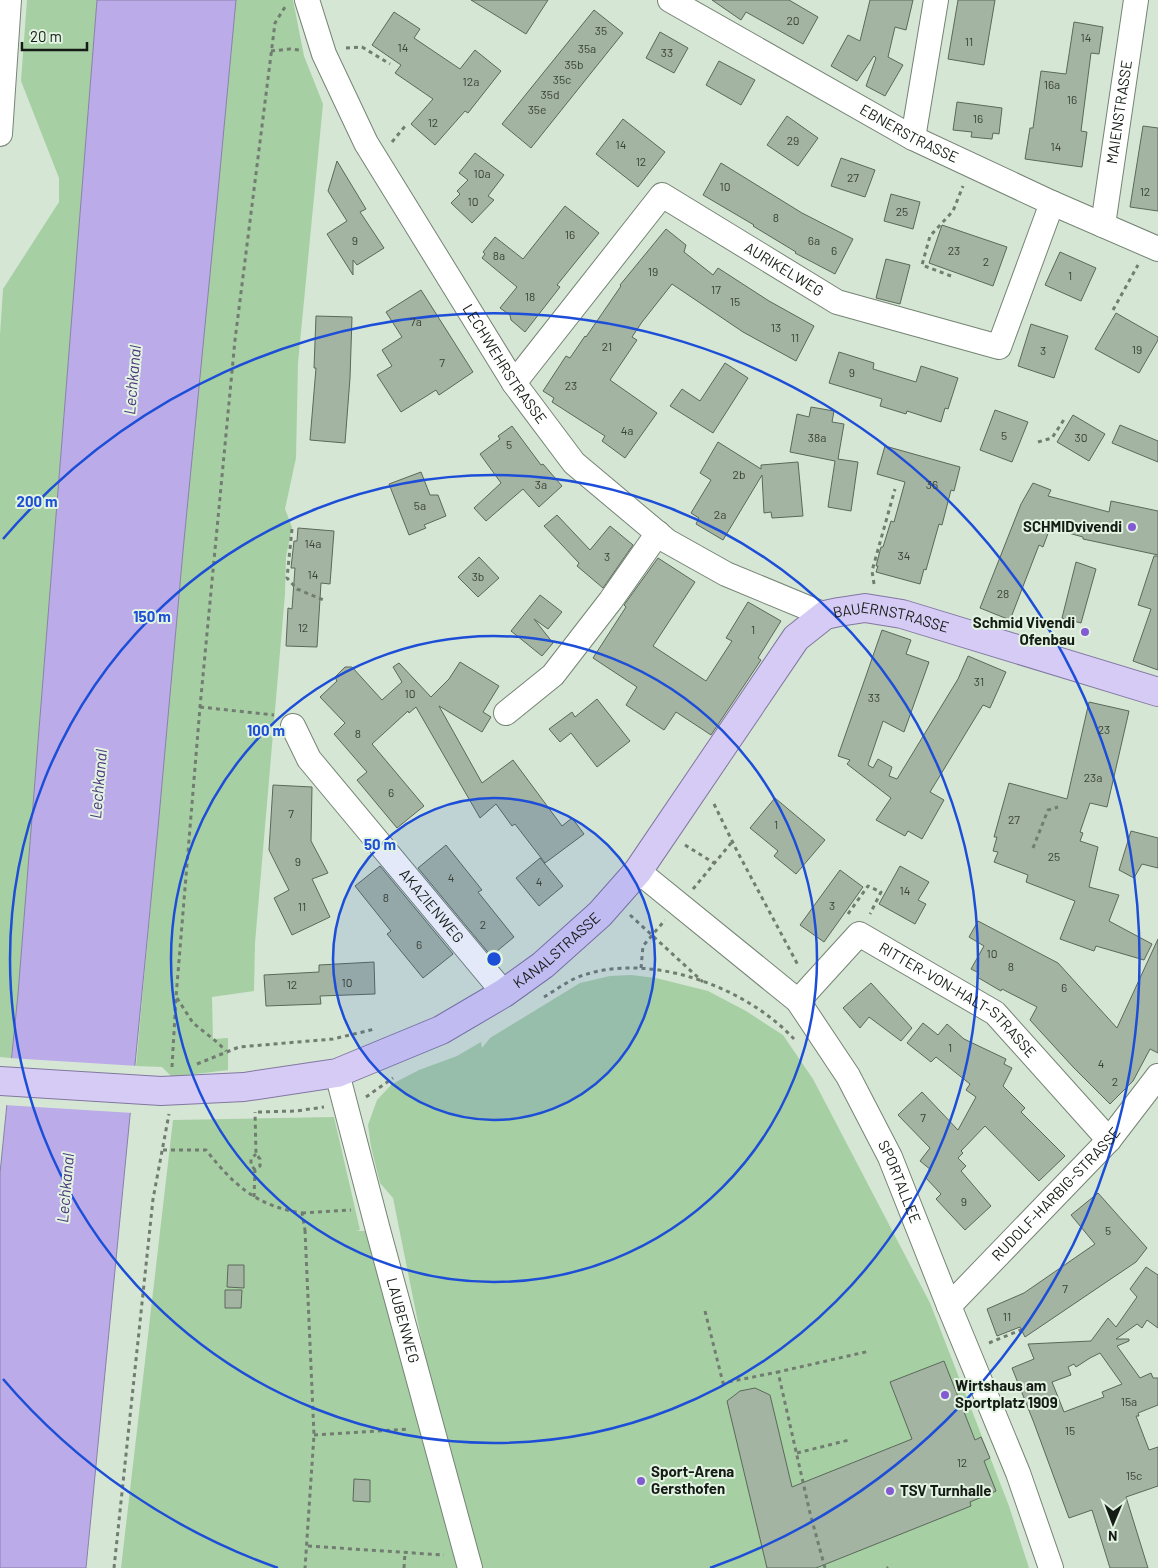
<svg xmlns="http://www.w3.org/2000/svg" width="1158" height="1568" viewBox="0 0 1158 1568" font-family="Barlow,sans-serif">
  <rect width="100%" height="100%" fill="#d5e6d4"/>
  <g fill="#a7cfa4">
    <path d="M27,0H97L18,994L11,1058L0,1057V335L3,289L59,202V178L21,81Z"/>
    <path d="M236,0H293L304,56L323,104L298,363L296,458L285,509L292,527L286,557L285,594L255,943L254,991L212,997L213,1039L228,1038V1070L172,1077L162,1067L136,1066L183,551L216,213Z"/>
    <path d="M631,975L656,978L708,991L746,1011L783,1035L813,1079L930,1303L1009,1506L1029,1568H473L450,1482L393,1198L380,1183L371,1147L368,1125L377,1100L392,1084L419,1070L457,1056L481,1042L482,1048L490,1038L580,983L610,976Z"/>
    <path d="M334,1117L360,1230L356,1231H367L460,1568H121L173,1120Z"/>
  </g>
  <path fill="#bbabe8" stroke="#8980a9" d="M97,0H236L216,213L183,551L158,828L86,1568H0V1173L18,994Z"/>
  <path fill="#d5e6d4" d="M9,1058L138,1066L133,1113L4,1105Z"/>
  <g fill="#a4b4a3" stroke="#5a6959" fill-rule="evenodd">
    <path d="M471,0H548L526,34Z"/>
    <path d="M712,0H789L818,17L803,44L746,12L741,20Z"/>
    <path d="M870,0H913L906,30L895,27L888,57L903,65L885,96L866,86L876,58L874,56L857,81L831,66L848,35L860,41Z"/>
    <path d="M958,0H995L984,65L948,59Z"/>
    <path d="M594,10L623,33L531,148L502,124Z"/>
    <path d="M394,12L420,29L414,38L460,69L475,50L501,71L468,113L465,111L435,145L411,124L433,99L395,73L401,65L372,45Z"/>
    <path d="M1074,22L1103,27L1099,54L1091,53L1081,131L1087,132L1082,167L1025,159L1030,128H1033L1041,71L1066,74Z"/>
    <path d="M660,32L688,48L674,73L646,58Z"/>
    <path d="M719,61L755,80L741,105L706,85Z"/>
    <path d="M957,102L1002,108L999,134L993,133L992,139L971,137L972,132L953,130Z"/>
    <path d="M787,116L818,138L798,166L767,145Z"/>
    <path d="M623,119L665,152L638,187L596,154Z"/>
    <path d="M1143,126L1158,128V211L1130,207Z"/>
    <path d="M475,153L504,175L488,196L494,200L472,223L451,203L460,194L457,191L468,180L459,173Z"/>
    <path d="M841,158L875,170L865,197L831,186Z"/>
    <path d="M337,161L366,209L360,212L384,248L357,265L353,260V275L327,234L347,221L328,191Z"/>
    <path d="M721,163L802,213L853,239L835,274L795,253L796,252L753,226L754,225L703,195Z"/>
    <path d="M891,194L920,202L913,229L884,221Z"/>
    <path d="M565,206L599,233L557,285L560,287L525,332L511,320L510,315L500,308L517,287L482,258L485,254L483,252L495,237L523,259Z"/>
    <path d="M942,225L1007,247L993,286L929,263Z"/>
    <path d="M666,229L686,245L684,252L713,275L718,268L769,301L814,326L796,361L743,332L672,284L642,322L632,337L637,340L610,380L657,413L625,458L602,441L605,436L552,402L554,398L543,391L566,356L570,358L585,336L586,337L621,286L620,285Z"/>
    <path d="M1060,252L1096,268L1081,301L1045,285Z"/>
    <path d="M886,259L910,265L900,304L876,298Z"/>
    <path d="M421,290L473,372L439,395L436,390L401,412L377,375L392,366L382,350L402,337L386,312Z"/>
    <path d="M1116,313L1158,337V340L1139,373L1095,349Z"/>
    <path d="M316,316L352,317L350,378L345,443L310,440L316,368H314Z"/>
    <path d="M1031,324L1068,336L1054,378L1018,366Z"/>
    <path d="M839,352L874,363L873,369L916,382L921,366L958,378L948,409L945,408L941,422L907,411L906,414L880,406L882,399L829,383Z"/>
    <path d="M725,363L748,378L713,433L670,406L682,389L700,401Z"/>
    <path d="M811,407L834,411L832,422L844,424L838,459L858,462L851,511L828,507L835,461L790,452L797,414L809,417Z"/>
    <path d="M995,410L1028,422L1012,462L980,450Z"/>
    <path d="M1073,415L1105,434L1089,461L1057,442Z"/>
    <path d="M1120,425L1158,441V462L1112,443Z"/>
    <path d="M512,426L541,465L543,464L562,486L539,507L523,489L486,521L474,508L501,483L480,454L500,439L498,436Z"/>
    <path d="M718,442L761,469V465L798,462L803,516L772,518L771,512L764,513L762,475L723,540L696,524L699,518L691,513L711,480L700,473Z"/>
    <path d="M885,446L960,467L954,491L951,490L942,525L939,524L926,570L924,569L920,584L876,572L878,566H876L881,547H883L891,521L894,522L905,482L877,474Z"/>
    <path d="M421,472L430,495H438L446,516L424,525L426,528L409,535L389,484Z"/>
    <path d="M1033,483L1051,490L1048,496L1109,512L1111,501L1158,511V555L1083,539V537L1050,528L1043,547L1039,545L1010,620L980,608L1021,504Z"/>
    <path d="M557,515L590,550L610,526L633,545L603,588L577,566L579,563L544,526Z"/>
    <path d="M298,528L334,531L330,584L321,583L317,647L286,646L288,608L292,609L295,568H291L294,541H297Z"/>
    <path d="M1154,556H1158V670L1133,661L1151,609L1138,605Z"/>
    <path d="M479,557L499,578L478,597L458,577Z"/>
    <path d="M658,558L695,582L653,646L706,681L732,641L726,638L748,602L781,621L758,658L761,660L711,735L676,712L664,730L626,705L637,687L593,658L626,607L624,605Z"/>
    <path d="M1076,562L1096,569L1081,623L1062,618Z"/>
    <path d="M540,595L562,612L548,629L534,619L553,643L542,656L511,631Z"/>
    <path d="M882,630L911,640L906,654L929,662L904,732L883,721L868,765L873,768L878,759L892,767L889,776L897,779L958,679L968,656L1006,672L990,708L983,705L930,792L944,800L922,839L908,831L905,836L876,820L891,798L847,764L850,760L838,756Z"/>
    <path d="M460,662L499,686L483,712L491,717L482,732L439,706L482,783L513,760L562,826L572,818L584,834L545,863L515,824L512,826L496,804L480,818L416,707L409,713L408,711L372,744L424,806L397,828L357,780L367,772L334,734L345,723L320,697L337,681L335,677L345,667H352L382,700L402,682L393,667L399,663L431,697L449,679Z"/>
    <path d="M597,699L630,741L597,767L571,733L560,742L549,729L572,712L575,717Z"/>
    <path d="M1089,702L1129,711L1107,807L1090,803L1080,832L1083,833L1080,841L1098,847L1089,887L1119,895L1109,921L1152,944L1144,960L1096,946L1094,951L1060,939L1075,901L1026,882L1028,875L994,862L998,852L993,851L997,837H994L1009,783L1067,799Z"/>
    <path d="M273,785L312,787L311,841L328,873L312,879L330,917L292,935L274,898L289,890L269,850Z"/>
    <path d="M775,798L825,840L796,874L774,856L778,851L750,828Z"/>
    <path d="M1131,831L1158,838V868L1142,864L1134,878L1119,870Z"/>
    <path d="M446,845L482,890L478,892L514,937L491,956L418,868Z"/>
    <path d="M540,858L563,886L539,906L516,878Z"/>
    <path d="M380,866L453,954L423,978L387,934L391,931L355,886Z"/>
    <path d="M900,866L929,882L918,900L926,904L915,924L879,904Z"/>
    <path d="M840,870L863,887L824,942L800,925Z"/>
    <path d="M978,921L1058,963L1117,1028L1158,939V1053L1150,1049L1133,1081L1110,1104L1074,1068L1030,1020L1037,1007L1002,989L1001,991L977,977L979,973L971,969L984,946L969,937Z"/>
    <path d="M374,962L375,994L320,996L321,1004L266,1006L264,975L319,972V965Z"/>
    <path d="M871,983L912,1028L901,1041L869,1017L860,1028L843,1008Z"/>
    <path d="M923,1023L938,1035L947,1024L964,1039L1006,1059L1004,1064L1012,1068L1003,1086L1025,1108L1021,1112L1065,1156L1039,1181L985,1126L961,1151L963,1153L958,1158L966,1166L961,1171L991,1206L965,1230L936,1199L941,1194L925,1177L931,1170L920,1161L930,1148L898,1115L922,1092L958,1130L976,1097L966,1090L970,1084L936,1057L931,1062L907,1043Z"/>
    <path d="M1098,1193L1147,1248L1136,1262L1025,1337L1020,1327L997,1336L987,1309L1024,1293L1095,1244L1071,1215Z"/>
    <path d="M228,1265H244V1288L227,1287Z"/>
    <path d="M1146,1267L1158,1275V1328L1147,1320L1142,1328L1137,1324L1116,1339H1129V1341L1117,1346L1140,1378L1151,1373L1153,1378H1158V1405L1138,1413L1139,1416H1136L1149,1450L1158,1447V1486L1126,1497L1148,1568H1110L1092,1510L1069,1518L1034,1423L1012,1368L1034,1359L1028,1344L1091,1341L1108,1318L1116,1327L1137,1297L1130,1289ZM1100,1353L1122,1384L1102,1392L1104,1397L1064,1412L1052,1382L1071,1375L1068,1367L1074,1364L1076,1367L1090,1358Z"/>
    <path d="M225,1290H242L241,1308H225Z"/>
    <path d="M944,1361L975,1440L981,1437L990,1458L984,1461L996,1491L970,1502L971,1506L816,1568H767L727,1401L740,1391L755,1388L770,1395L792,1487L912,1439L890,1382Z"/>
    <path d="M354,1479L370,1480V1502L353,1501Z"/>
  </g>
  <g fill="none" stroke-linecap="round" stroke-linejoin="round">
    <g stroke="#758474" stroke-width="26">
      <g id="minor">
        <path id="s1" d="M307,0L324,54L366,143L514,383L574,463L667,541L726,574L825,615"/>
        <path id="s2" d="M670,0L913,138L1052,203L1158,249"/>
        <path d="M0,134L9,0"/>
        <path d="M913,138L936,0"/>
        <path id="s3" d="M1103,225L1136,0"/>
        <path id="s4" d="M514,383L662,195L837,302L999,347L1052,203"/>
        <path d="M506,713L553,675L611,600L658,533"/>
        <path id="s5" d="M293,726L309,759L504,993"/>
        <path id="s6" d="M638,871L798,1001L848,1076L890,1157L949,1306L1018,1473L1051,1568"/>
        <path id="s7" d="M798,1001L859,934L995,1013L1109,1140"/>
        <path id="s8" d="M337,1073L378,1230L470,1568"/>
        <path id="s9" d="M949,1306L1109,1140L1158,1076"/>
      </g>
    </g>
    <g stroke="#8177a1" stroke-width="30">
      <g id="major">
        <path id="s10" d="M0,1081L161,1091L244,1087L337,1073L441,1030L504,993L543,965L600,914L638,871L796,638L825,615L839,612L865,608L902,614L1158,692"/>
      </g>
    </g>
    <g stroke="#727d71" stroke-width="3" stroke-dasharray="4 4" stroke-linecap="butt">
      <path d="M346,48L362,47L390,64"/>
      <path d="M271,51L290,49L300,50"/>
      <path d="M392,142L406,125"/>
      <path d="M951,276L922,265L930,236L953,211L963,186"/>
      <path d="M1113,310L1138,265"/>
      <path d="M1038,442L1052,438L1065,418"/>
      <path d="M292,529L287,578L297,589L326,601"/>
      <path d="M874,584L872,571L895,489"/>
      <path d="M200,707L274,715"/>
      <path d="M714,804L737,851L799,967"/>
      <path d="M685,845L714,863"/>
      <path d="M1033,848L1048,810L1058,807"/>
      <path d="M693,889L732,842"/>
      <path d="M848,914L868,886L881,892L870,914"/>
      <path d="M630,915L703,982"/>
      <path d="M641,968L643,946L665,920"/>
      <path d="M544,997C556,990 570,979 584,975C653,952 747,988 794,1039"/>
      <path d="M177,998L193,1023L218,1043L226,1051"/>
      <path d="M197,1064L239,1047L333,1039L375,1029"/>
      <path d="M172,1067L176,997L200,707L235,340L275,23L285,7"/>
      <path d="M366,1097L393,1078"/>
      <path d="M258,1112L296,1111L324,1107"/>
      <path d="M163,1150H206C234,1185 256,1206 302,1213L305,1230"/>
      <path d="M255,1170L251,1165V1159L256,1154"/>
      <path d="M254,1197L255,1170L260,1166V1159L256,1154L255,1112"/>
      <path d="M302,1213L351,1210"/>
      <path d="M305,1230L314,1435L305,1568"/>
      <path d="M705,1311L723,1383L778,1372"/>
      <path d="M989,1343L1023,1329"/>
      <path d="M314,1435L409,1429"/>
      <path d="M797,1453L849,1440"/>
      <path d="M308,1546L444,1555"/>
      <path d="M114,1568L153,1199L169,1114"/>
      <path d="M404,1568L405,1552"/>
      <path d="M825,1568L810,1513L778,1372L870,1351"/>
      <path d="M887,1568L888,1567"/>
    </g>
    <use href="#minor" stroke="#fff" stroke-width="24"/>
    <use href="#major" stroke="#d6cbf4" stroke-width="28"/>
  </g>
  <circle cx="494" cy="959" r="161" fill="#1d4ed8" fill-opacity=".12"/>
  <g fill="none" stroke="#1d4ed8" stroke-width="2.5">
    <circle cx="494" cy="959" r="161"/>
    <circle cx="494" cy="959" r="323"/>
    <circle cx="494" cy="959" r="484"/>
    <path d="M278 1568A646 646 0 0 1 3 1379M3 539A646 646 0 1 1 710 1568"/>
  </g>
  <g fill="#845ad3" stroke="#e2f3e1" stroke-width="2">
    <circle cx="1132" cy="527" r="5"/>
    <circle cx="1085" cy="632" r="5"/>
    <circle cx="945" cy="1395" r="5"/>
    <circle cx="641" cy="1481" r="5"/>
    <circle cx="890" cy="1491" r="5"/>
  </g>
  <g text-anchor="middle" stroke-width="4" stroke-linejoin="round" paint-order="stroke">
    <g font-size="12" fill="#394138">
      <text x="793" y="25">20</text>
      <text x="601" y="35">35</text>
      <text x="1086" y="42">14</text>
      <text x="969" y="46">11</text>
      <text x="403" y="52">14</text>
      <text x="587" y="53">35a</text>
      <text x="667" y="57">33</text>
      <text x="574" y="69">35b</text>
      <text x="562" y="84">35c</text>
      <text x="471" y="86">12a</text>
      <text x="1052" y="89">16a</text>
      <text x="550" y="99">35d</text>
      <text x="1072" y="104">16</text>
      <text x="537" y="114">35e</text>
      <text x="978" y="123">16</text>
      <text x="433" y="127">12</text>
      <text x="793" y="145">29</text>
      <text x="621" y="149">14</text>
      <text x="1056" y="151">14</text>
      <text x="641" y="166">12</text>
      <text x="482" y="178">10a</text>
      <text x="853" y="182">27</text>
      <text x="725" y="191">10</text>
      <text x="1145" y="196">12</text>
      <text x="473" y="206">10</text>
      <text x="902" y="216">25</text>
      <text x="776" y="222">8</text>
      <text x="570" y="239">16</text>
      <text x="355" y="245">9</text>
      <text x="814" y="245">6a</text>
      <text x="834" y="255">6</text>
      <text x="954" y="255">23</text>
      <text x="499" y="260">8a</text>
      <text x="986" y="266">2</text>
      <text x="653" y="276">19</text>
      <text x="1070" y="280">1</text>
      <text x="716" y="294">17</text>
      <text x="530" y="301">18</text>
      <text x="735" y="306">15</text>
      <text x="416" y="326">7a</text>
      <text x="776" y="332">13</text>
      <text x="795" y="342">11</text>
      <text x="607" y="351">21</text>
      <text x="1137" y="354">19</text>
      <text x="1043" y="355">3</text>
      <text x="442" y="367">7</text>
      <text x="852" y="377">9</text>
      <text x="571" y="390">23</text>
      <text x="627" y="435">4a</text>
      <text x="1004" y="440">5</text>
      <text x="817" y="442">38a</text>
      <text x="1081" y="442">30</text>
      <text x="509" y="449">5</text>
      <text x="739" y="479">2b</text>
      <text x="541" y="489">3a</text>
      <text x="932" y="489">36</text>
      <text x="420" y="510">5a</text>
      <text x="720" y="519">2a</text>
      <text x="313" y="548">14a</text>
      <text x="904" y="560">34</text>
      <text x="607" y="561">3</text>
      <text x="313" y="579">14</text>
      <text x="478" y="581">3b</text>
      <text x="1003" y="598">28</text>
      <text x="303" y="632">12</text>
      <text x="753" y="634">1</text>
      <text x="979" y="686">31</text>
      <text x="410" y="698">10</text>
      <text x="874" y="702">33</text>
      <text x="1104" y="734">23</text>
      <text x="358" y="738">8</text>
      <text x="1093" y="782">23a</text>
      <text x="391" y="797">6</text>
      <text x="291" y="818">7</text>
      <text x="1014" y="824">27</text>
      <text x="776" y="829">1</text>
      <text x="1054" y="861">25</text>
      <text x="298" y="866">9</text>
      <text x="451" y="882">4</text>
      <text x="539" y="886">4</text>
      <text x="905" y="895">14</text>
      <text x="386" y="902">8</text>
      <text x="832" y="910">3</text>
      <text x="302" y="911">11</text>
      <text x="483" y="929">2</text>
      <text x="419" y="949">6</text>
      <text x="992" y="958">10</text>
      <text x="1011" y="971">8</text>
      <text x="347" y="987">10</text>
      <text x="292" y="989">12</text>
      <text x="1064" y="992">6</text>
      <text x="950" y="1052">1</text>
      <text x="1101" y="1068">4</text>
      <text x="1115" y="1086">2</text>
      <text x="923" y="1122">7</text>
      <text x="964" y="1206">9</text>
      <text x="1108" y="1235">5</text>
      <text x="1065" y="1293">7</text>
      <text x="1007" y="1321">11</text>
      <text x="1129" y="1406">15a</text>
      <text x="1070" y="1435">15</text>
      <text x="962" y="1467">12</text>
      <text x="1134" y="1480">15c</text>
    </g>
    <g font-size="15" fill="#151b15" stroke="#e2f3e1">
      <text dy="5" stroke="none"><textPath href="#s3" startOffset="114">MAIENSTRASSE</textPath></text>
      <text dy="5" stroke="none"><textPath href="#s2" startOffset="274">EBNERSTRASSE</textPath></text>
      <text dy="5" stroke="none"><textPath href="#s4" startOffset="382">AURIKELWEG</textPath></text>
      <text dy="5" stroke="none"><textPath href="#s1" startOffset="416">LECHWEHRSTRASSE</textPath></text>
      <text dy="5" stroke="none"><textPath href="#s10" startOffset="1092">BAUERNSTRASSE</textPath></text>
      <text dy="5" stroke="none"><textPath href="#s5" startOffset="228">AKAZIENWEG</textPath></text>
      <text dy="5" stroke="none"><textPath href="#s10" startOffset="592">KANALSTRASSE</textPath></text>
      <text dy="5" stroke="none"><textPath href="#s7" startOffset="210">RITTER-VON-HALT-STRASSE</textPath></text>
      <text dy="5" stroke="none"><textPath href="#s6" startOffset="414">SPORTALLEE</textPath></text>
      <text dy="5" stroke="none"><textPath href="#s9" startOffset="155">RUDOLF-HARBIG-STRASSE</textPath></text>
      <text dy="5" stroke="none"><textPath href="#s8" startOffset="256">LAUBENWEG</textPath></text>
    </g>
    <g font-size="15" font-weight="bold" fill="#151b15" stroke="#e2f3e1" text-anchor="start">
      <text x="1122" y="532" text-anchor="end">SCHMIDvivendi</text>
      <text x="1075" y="628" text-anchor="end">Schmid Vivendi<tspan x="1075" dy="17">Ofenbau</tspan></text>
      <text x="955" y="1391">Wirtshaus am<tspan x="955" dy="17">Sportplatz 1909</tspan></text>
      <text x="651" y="1477">Sport-Arena<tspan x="651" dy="17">Gersthofen</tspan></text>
      <text x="900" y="1496">TSV Turnhalle</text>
    </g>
    <g font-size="16" font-style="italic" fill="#4e367d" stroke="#e2f3e1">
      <text transform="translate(132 380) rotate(-85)" y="6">Lechkanal</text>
      <text transform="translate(98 784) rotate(-85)" y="6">Lechkanal</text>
      <text transform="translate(65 1188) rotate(-85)" y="6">Lechkanal</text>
    </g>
  </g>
  <circle cx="494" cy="959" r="8" fill="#1d4ed8" stroke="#e2f3e1" stroke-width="2.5"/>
  <g font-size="15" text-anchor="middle" font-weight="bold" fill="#1d4ed8" stroke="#e2f3e1" stroke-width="4" stroke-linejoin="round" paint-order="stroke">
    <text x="37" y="507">200 m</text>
    <text x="152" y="622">150 m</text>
    <text x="266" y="736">100 m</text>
    <text x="380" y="850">50 m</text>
  </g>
  <g transform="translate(1113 1523) rotate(181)" stroke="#e2f3e1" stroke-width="4" paint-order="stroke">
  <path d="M0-4L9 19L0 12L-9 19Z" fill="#151b15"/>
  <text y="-8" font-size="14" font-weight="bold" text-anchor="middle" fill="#151b15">N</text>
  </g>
  <path d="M22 42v8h65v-8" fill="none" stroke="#151b15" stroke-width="2.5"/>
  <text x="30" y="42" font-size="15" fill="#151b15" stroke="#e2f3e1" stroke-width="4" paint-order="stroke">20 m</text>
</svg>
